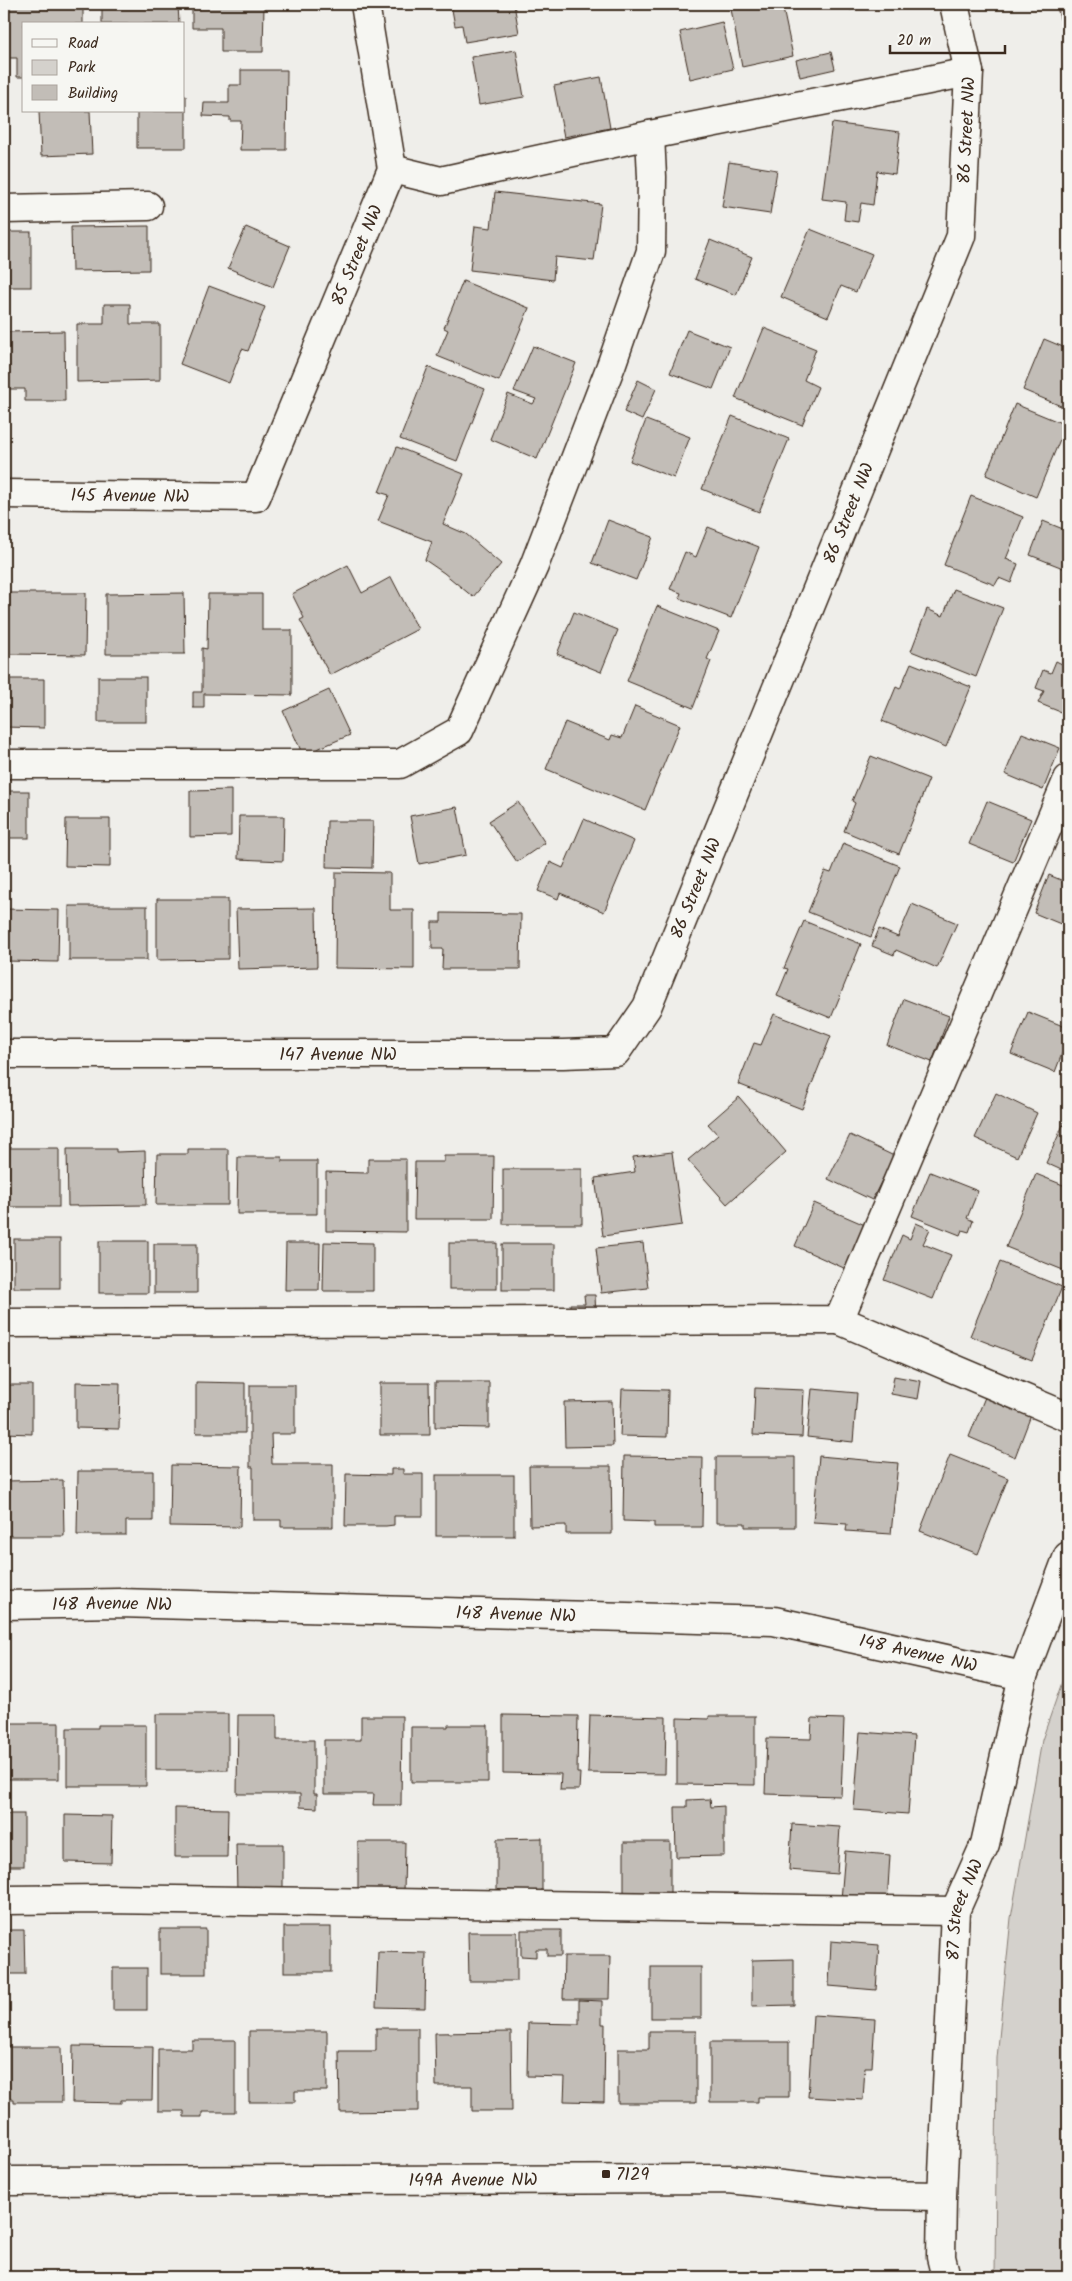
<svg xmlns="http://www.w3.org/2000/svg" width="1072" height="2281" viewBox="0 0 1072 2281" font-family="Kalam,sans-serif">
  <rect width="100%" height="100%" fill="#efeeea"/>
  <filter id="ink" filterUnits="userSpaceOnUse"><feTurbulence type="fractalNoise" baseFrequency=".02" numOctaves="2"/><feDisplacementMap in="SourceGraphic" scale="10" xChannelSelector="R" yChannelSelector="G"/><feConvolveMatrix kernelMatrix="1 2 1 2 8 2 1 2 1" color-interpolation-filters="sRGB"/></filter>
  <g filter="url(#ink)">
    <path fill="#d4d1cc" stroke="#887e75" d="M1068,1665V2277H995L997,2058L1011,1918L1042,1740Z"/>
    <g fill="#c2bdb7" stroke="#3b2a1e">
      <path d="M5,4H83V24H24V77H17V58H7Z"/>
      <path d="M102,4H178L179,24H102Z"/>
      <path d="M451,4H514L519,33L465,42L462,25L455,26Z"/>
      <path d="M756,4H782L793,56L742,67L731,9Z"/>
      <path d="M848,4H870L850,10Z"/>
      <path d="M1056,4H1068V28L1063,29Z"/>
      <path d="M192,5H264L263,52H221V28H192Z"/>
      <path d="M722,22L733,69L690,79L680,32Z"/>
      <path d="M516,50L524,97L479,105L471,57Z"/>
      <path d="M831,52L835,69L800,77L796,60Z"/>
      <path d="M241,70H287L286,150H240L241,121H230V117L203,116L204,103H229V85H241Z"/>
      <path d="M601,77L610,128L564,137L554,86Z"/>
      <path d="M184,96H186V148H137V111H184Z"/>
      <path d="M39,111H90L92,154L41,156Z"/>
      <path d="M832,123L900,132L895,174L877,171L873,205L861,203L858,222L844,220L846,202L822,199Z"/>
      <path d="M729,162L777,170L770,214L722,207Z"/>
      <path d="M495,192L601,204L594,261L555,257L553,280L470,270L475,226L491,228Z"/>
      <path d="M149,226V270L72,271L71,227Z"/>
      <path d="M246,227L290,246L273,287L228,268Z"/>
      <path d="M810,229L872,254L856,292L841,286L828,317L781,297Z"/>
      <rect x="4" y="232" width="27" height="55"/>
      <path d="M710,240L752,257L736,295L695,279Z"/>
      <path d="M463,281L529,308L499,381L437,356L448,330L444,328Z"/>
      <path d="M209,286L265,307L248,351L242,349L229,383L180,364Z"/>
      <path d="M104,304H130V324H160V380L77,382V324H104Z"/>
      <path d="M764,328L816,349L804,380L818,387L802,425L735,398Z"/>
      <path d="M687,330L730,347L713,389L670,373Z"/>
      <path d="M64,331L65,401H25V389H4V332Z"/>
      <path d="M1044,339L1068,349V409L1023,390Z"/>
      <path d="M533,346L576,363L537,459L490,439L508,394L533,404L536,399L514,391Z"/>
      <path d="M428,367L485,389L457,461L400,439Z"/>
      <path d="M638,380L656,389L642,420L624,412Z"/>
      <path d="M1015,404L1066,425L1036,497L986,475Z"/>
      <path d="M732,416L789,439L759,512L702,489Z"/>
      <path d="M646,420L690,437L674,478L630,461Z"/>
      <path d="M397,447L464,474L443,524L466,534L501,564L473,597L444,573L425,560L432,542L378,521L389,495L379,492Z"/>
      <path d="M971,496L1023,517L1006,559L1018,564L1011,583L999,578L995,585L944,565Z"/>
      <path d="M608,520L653,537L636,580L592,563Z"/>
      <path d="M1043,521L1068,531V570L1030,555Z"/>
      <path d="M708,527L759,547L731,618L679,598L681,593L670,589L685,552L696,557Z"/>
      <path d="M348,565L362,593L391,577L418,629L330,675L300,620L304,618L292,594Z"/>
      <path d="M954,589L1003,608L976,677L911,651L927,609L943,616Z"/>
      <path d="M7,593H86L85,655L7,654Z"/>
      <path d="M184,593L185,654H106V594Z"/>
      <path d="M208,594H262V630H292V695L204,694V708H193V692H202V648L207,649Z"/>
      <path d="M657,606L719,631L707,659L711,661L693,708L627,681Z"/>
      <path d="M574,612L618,630L601,672L557,654Z"/>
      <path d="M1056,661L1068,667V715L1038,703L1044,691L1036,688L1043,670L1051,673Z"/>
      <path d="M911,663L971,687L946,747L882,721L896,687L900,689Z"/>
      <rect x="98" y="677" width="48" height="45"/>
      <path d="M4,679H44V728L4,727Z"/>
      <path d="M329,690L350,735L303,755L283,711Z"/>
      <path d="M635,706L680,725L645,810L546,769L565,722L610,740L612,735L622,738Z"/>
      <path d="M1022,733L1060,748L1043,790L1005,774Z"/>
      <path d="M871,756L929,779L899,854L844,831L855,803L852,801Z"/>
      <path d="M231,790V836L190,837V791Z"/>
      <rect x="4" y="791" width="25" height="47"/>
      <path d="M987,801L1031,819L1013,862L969,844Z"/>
      <path d="M518,802L545,843L517,862L489,821Z"/>
      <path d="M457,807L466,855L419,864L410,816Z"/>
      <path d="M239,816H284L283,861L238,859Z"/>
      <path d="M66,819H110V867L65,866Z"/>
      <path d="M584,819L634,841L604,912L560,893L558,899L538,891L550,862L563,868Z"/>
      <path d="M327,821H373L372,868L326,867Z"/>
      <path d="M843,843L900,866L871,937L808,912L825,871L831,873Z"/>
      <path d="M336,872L390,873V910H414V969L335,968Z"/>
      <path d="M1049,875L1068,883V927L1034,913Z"/>
      <path d="M157,899H228V959L157,960Z"/>
      <path d="M912,904L957,923L937,968L896,950L894,955L872,946L879,929L898,937Z"/>
      <rect x="69" y="906" width="78" height="54"/>
      <path d="M316,908L317,967L238,969L236,909Z"/>
      <path d="M4,909L59,910L58,962L4,961Z"/>
      <path d="M441,913L521,914L520,969H442L443,949H432V922H441Z"/>
      <path d="M804,921L861,944L831,1018L777,996L788,969L784,968Z"/>
      <path d="M904,999L949,1016L932,1062L887,1045Z"/>
      <path d="M1028,1012L1068,1028V1038L1055,1072L1011,1054Z"/>
      <path d="M774,1014L831,1036L802,1109L738,1084L754,1043L761,1045Z"/>
      <path d="M996,1093L1037,1113L1017,1157L975,1138Z"/>
      <path d="M739,1097L786,1152L727,1204L688,1160L718,1135L708,1124Z"/>
      <path d="M1068,1114V1173L1046,1163Z"/>
      <path d="M850,1135L894,1156L872,1200L828,1179Z"/>
      <rect x="4" y="1148" width="55" height="59"/>
      <path d="M67,1149H116V1152L145,1151L146,1205L68,1206Z"/>
      <path d="M188,1149H228V1205H156L157,1154H188Z"/>
      <path d="M672,1152L682,1225L603,1236L595,1178L635,1172L633,1157Z"/>
      <path d="M444,1156H494L493,1219H414L415,1162H444Z"/>
      <path d="M238,1157H282V1161H317V1214H237Z"/>
      <path d="M368,1159H406V1232L326,1231V1172L368,1173Z"/>
      <rect x="503" y="1169" width="79" height="55"/>
      <path d="M930,1172L978,1191L967,1218L973,1221L969,1232L962,1230L960,1235L912,1216Z"/>
      <path d="M1036,1174L1068,1187V1272L1006,1247Z"/>
      <path d="M814,1203L865,1225L846,1269L795,1246Z"/>
      <path d="M916,1223L930,1229L923,1244L951,1255L933,1299L884,1280L902,1235L910,1239Z"/>
      <rect x="14" y="1239" width="46" height="49"/>
      <rect x="99" y="1241" width="49" height="52"/>
      <path d="M324,1242L373,1243V1291H323Z"/>
      <path d="M286,1243H320L319,1290H285Z"/>
      <rect x="449" y="1243" width="48" height="46"/>
      <path d="M643,1243L648,1288L601,1293L596,1248Z"/>
      <rect x="154" y="1244" width="43" height="49"/>
      <rect x="502" y="1244" width="52" height="46"/>
      <path d="M1000,1262L1062,1287L1032,1360L970,1336Z"/>
      <path d="M584,1295H595L596,1318H570V1304H585Z"/>
      <path d="M894,1376L921,1381L918,1399L891,1394Z"/>
      <path d="M76,1382L120,1383L119,1429L76,1428Z"/>
      <path d="M196,1382L245,1383V1433H196Z"/>
      <path d="M435,1382H489V1428L435,1427Z"/>
      <path d="M380,1383H429L430,1435H380Z"/>
      <path d="M4,1385H32V1434L4,1433Z"/>
      <path d="M250,1385H295V1434H271L272,1464H333V1527H281V1520H253V1467H250Z"/>
      <path d="M755,1388L804,1390L802,1437L753,1435Z"/>
      <path d="M622,1389L668,1390L667,1437L620,1436Z"/>
      <path d="M812,1389L857,1393L853,1442L807,1437Z"/>
      <path d="M987,1392L1033,1410L1015,1457L969,1437Z"/>
      <path d="M612,1401L613,1446L565,1447L564,1402Z"/>
      <path d="M950,1455L1008,1478L978,1554L920,1531Z"/>
      <path d="M624,1456L703,1457L702,1527H654V1522L623,1521Z"/>
      <path d="M819,1456L898,1463L891,1534L846,1531L847,1524L813,1522Z"/>
      <path d="M716,1457H795V1527H745V1523H716Z"/>
      <path d="M171,1465L241,1466L240,1527L170,1526Z"/>
      <path d="M529,1466H611L612,1534H566V1525L530,1526Z"/>
      <path d="M391,1469H403V1474H423V1516H394V1525L386,1526H345L346,1474L391,1475Z"/>
      <path d="M78,1471H153V1521H126V1535H77Z"/>
      <rect x="436" y="1475" width="78" height="61"/>
      <path d="M63,1480L64,1536H4V1481Z"/>
      <rect x="156" y="1714" width="72" height="56"/>
      <path d="M238,1715H277V1740H314V1794H317V1808L300,1807V1794H237Z"/>
      <path d="M503,1715L578,1716L577,1773H580L579,1790H560L561,1774L503,1773Z"/>
      <path d="M590,1715L666,1717L665,1774L588,1773Z"/>
      <path d="M361,1716H402L401,1805H373L374,1794H324V1740H361Z"/>
      <path d="M709,1716H755V1785L677,1784V1718L709,1719Z"/>
      <path d="M812,1718L844,1719L841,1796L765,1794L767,1738L811,1739Z"/>
      <rect x="4" y="1723" width="55" height="56"/>
      <path d="M98,1725H146V1786H67V1728H98Z"/>
      <path d="M448,1725H488V1782H411V1727H448Z"/>
      <path d="M860,1732L914,1736L908,1814L854,1810Z"/>
      <path d="M710,1799L711,1807L724,1806V1856L676,1857L675,1807H687V1800Z"/>
      <path d="M175,1808L228,1809L227,1857H175Z"/>
      <rect x="4" y="1814" width="20" height="52"/>
      <path d="M65,1815L112,1816L111,1863L65,1862Z"/>
      <path d="M792,1824L840,1827L837,1874L789,1870Z"/>
      <path d="M542,1838V1893H497V1839Z"/>
      <path d="M358,1842H405L404,1893L358,1892Z"/>
      <rect x="624" y="1842" width="46" height="51"/>
      <path d="M236,1844H283V1892H237Z"/>
      <path d="M845,1851L890,1855L887,1904L841,1900Z"/>
      <rect x="284" y="1927" width="47" height="45"/>
      <rect x="160" y="1929" width="46" height="45"/>
      <path d="M4,1930H24L25,1974H4Z"/>
      <path d="M521,1930H561V1956H547V1949H536V1957L521,1956Z"/>
      <path d="M468,1932H517V1981H469Z"/>
      <path d="M831,1941L879,1945L876,1990L829,1986Z"/>
      <path d="M378,1952L426,1953L425,2008L376,2007Z"/>
      <path d="M564,1956H610L609,1999H563Z"/>
      <path d="M794,1959V2005L752,2006V1960Z"/>
      <rect x="651" y="1967" width="50" height="51"/>
      <rect x="113" y="1968" width="34" height="42"/>
      <path d="M579,2000L602,2001V2024H605L604,2102L564,2101L565,2077L527,2076L528,2023L579,2024Z"/>
      <path d="M813,2015L875,2019L872,2067H865L863,2100L808,2097Z"/>
      <path d="M376,2028H418V2111L340,2112L339,2051H376Z"/>
      <path d="M249,2031H327V2091H295V2102H249Z"/>
      <path d="M649,2031H696V2103H618V2049H649Z"/>
      <path d="M511,2032L512,2111H472V2086H436L435,2033Z"/>
      <path d="M192,2040H235V2112H202V2117H184V2111H158V2049H192Z"/>
      <path d="M710,2042H789V2097H758V2102H710Z"/>
      <path d="M73,2046L153,2047L152,2100H121V2103L72,2102Z"/>
      <path d="M4,2047H61L62,2102H14V2099H4Z"/>
    </g>
    <g fill="none" stroke-linecap="round" stroke-linejoin="round">
      <g stroke="#3b2a1e" stroke-width="31">
        <g id="minor">
          <path d="M650,135L969,72"/>
          <path d="M4,209L148,206"/>
          <path id="s1" d="M4,494L256,497L392,169L365,4"/>
          <path d="M4,764H400L459,731L534,566L612,363L651,251L652,177L650,135L441,181L392,169"/>
          <path id="s2" d="M4,1054H563L616,1052L647,1007L961,236L969,72L954,4"/>
          <path d="M839,1320L1068,1417"/>
          <path d="M4,1323L839,1320L1068,779"/>
          <path id="s3" d="M4,1605L119,1603L774,1621L1023,1676"/>
          <path d="M4,1900L105,1899L955,1911"/>
          <path id="s4" d="M4,2181L729,2179L874,2195L942,2196"/>
          <path id="s5" d="M946,2277L941,2257L942,2196L955,1911L985,1844L1023,1676L1068,1556"/>
        </g>
      </g>
      <use href="#minor" stroke="#f6f6f2" stroke-width="28"/>
    </g>
  </g>
  <rect fill="#3b2a1e" stroke="#f6f6f2" stroke-width="2" x="601" y="2169" width="10" height="10" rx="2.5"/>
  <g text-anchor="middle" stroke-width="4" stroke-linejoin="round" paint-order="stroke">
    <g font-size="18" fill="#3b2a1e" stroke="#f6f6f2">
      <text dy="6" stroke="none"><textPath href="#s2" startOffset="1605">86 Street NW</textPath></text>
      <text dy="6" stroke="none"><textPath href="#s1" startOffset="514">85 Street NW</textPath></text>
      <text dy="6" stroke="none"><textPath href="#s1" startOffset="126">145 Avenue NW</textPath></text>
      <text dy="6" stroke="none"><textPath href="#s2" startOffset="1200">86 Street NW</textPath></text>
      <text dy="6" stroke="none"><textPath href="#s2" startOffset="795">86 Street NW</textPath></text>
      <text dy="6" stroke="none"><textPath href="#s2" startOffset="334">147 Avenue NW</textPath></text>
      <text dy="6" stroke="none"><textPath href="#s3" startOffset="108">148 Avenue NW</textPath></text>
      <text dy="6" stroke="none"><textPath href="#s3" startOffset="512">148 Avenue NW</textPath></text>
      <text dy="6" stroke="none"><textPath href="#s3" startOffset="918">148 Avenue NW</textPath></text>
      <text dy="6" stroke="none"><textPath href="#s5" startOffset="370">87 Street NW</textPath></text>
      <text dy="6" stroke="none"><textPath href="#s4" startOffset="469">149A Avenue NW</textPath></text>
    </g>
    <g font-size="18" fill="#3b2a1e" stroke="#f6f6f2" text-anchor="start">
      <text x="616" y="2180">7129</text>
    </g>
  </g>
  <rect width="1072" height="2281" fill="none" stroke="#f6f6f2" stroke-width="20"/>
  <rect x="10" y="10" width="1052" height="2261" fill="none" stroke="#3b2a1e" stroke-width="2" filter="url(#ink)"/>
  <rect x="22" y="22" width="162" height="90" fill="#f6f6f2" stroke="#aba49d"/>
  <rect x="32" y="39" width="25" height="8" fill="#f6f6f2" stroke="#aba49d"/>
  <text x="68" y="48" font-size="15" fill="#3b2a1e">Road</text>
  <rect x="32" y="60" width="25" height="15" fill="#d4d1cc" stroke="#aba49d"/>
  <text x="68" y="72" font-size="15" fill="#3b2a1e">Park</text>
  <rect x="32" y="85" width="25" height="15" fill="#c2bdb7" stroke="#aba49d"/>
  <text x="68" y="98" font-size="15" fill="#3b2a1e">Building</text>
  <path d="M890 45v8h115v-8" fill="none" stroke="#3b2a1e" stroke-width="2.5"/>
  <text x="897" y="45" font-size="15" fill="#3b2a1e" stroke="#f6f6f2" stroke-width="4" paint-order="stroke">20 m</text>
</svg>
